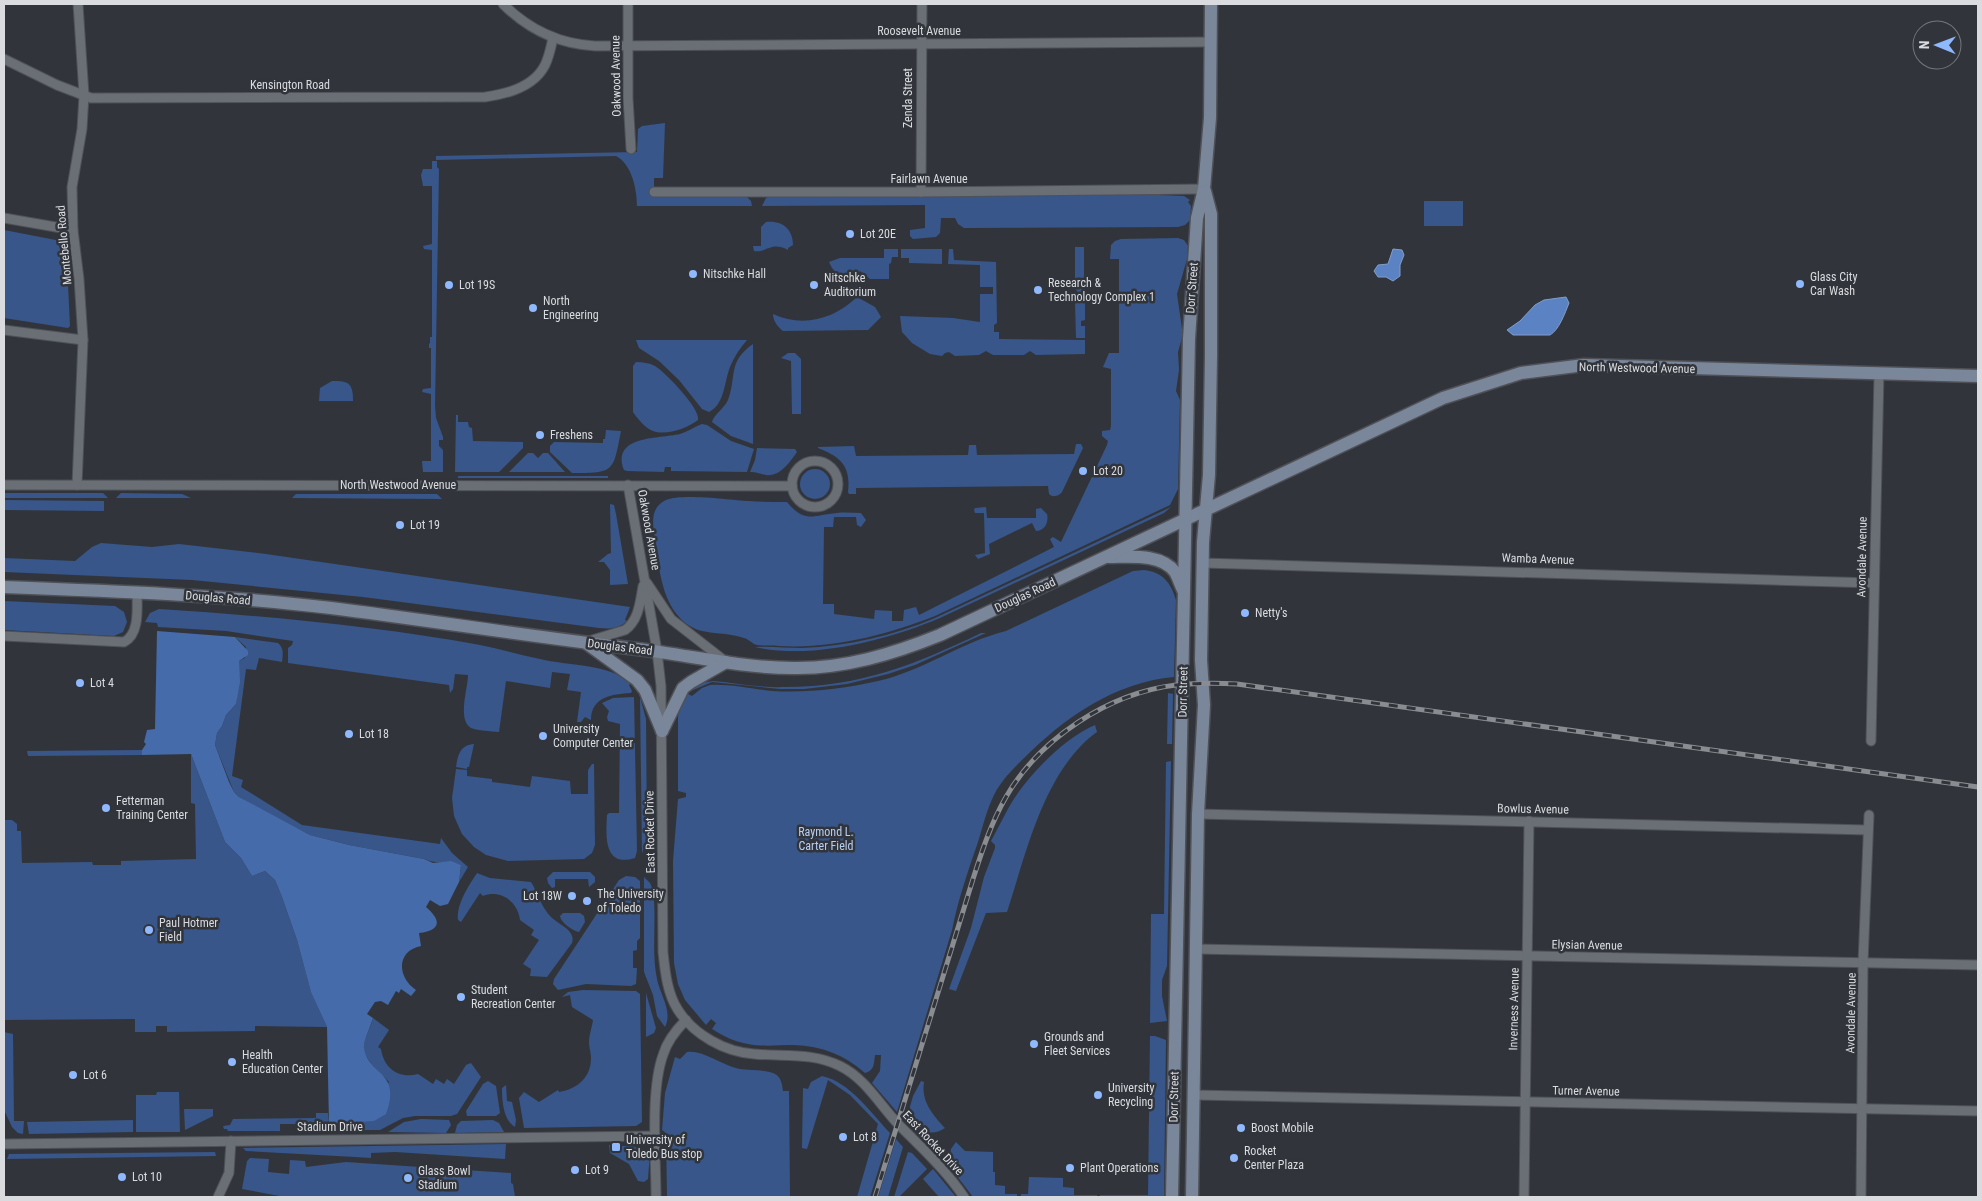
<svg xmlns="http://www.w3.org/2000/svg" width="1982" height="1201" viewBox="0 0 1982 1201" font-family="'Roboto Condensed',sans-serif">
  <rect width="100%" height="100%" fill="#31353b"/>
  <g fill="#385689">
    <path d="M665,123L663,178H654V196H746L751,201L752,206H637C637,190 632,164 616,156L436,160V156L637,152L638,129L642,126Z"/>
    <path d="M432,161H437V167L439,169L435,406L436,418L443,437V440H439V446L443,450V472H423L422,461H431V394L422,392L423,389L431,388V348H429V344L430,343V337H432V250L424,249L423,246L432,244V186H423L421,175L423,169H432Z"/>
    <path d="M1134,194L1184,196L1190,200L1188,202L1191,206L1190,220L1185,225L1178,227L964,228L958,224L955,218H941L940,233L936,237L913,239L910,236V230L925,228V205L762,206L766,198L772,195Z"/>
    <rect x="1424" y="201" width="39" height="25"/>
    <path d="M766,222C782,220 793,229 793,245L788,248V250C771,241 767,253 754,251L753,246H761V227Z"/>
    <path d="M4,230L61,241L68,285L70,326L68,328L4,318Z"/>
    <path d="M1178,238L1184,240L1188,246L1187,259L1177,294L1182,329V338L1178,352L1179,370L1176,391L1180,400L1178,489L1170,505L935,616C886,635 833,649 780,646C772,645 764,646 757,645C752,644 749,639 744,638C722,630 698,638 680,618C661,598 659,566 655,540C653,525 649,508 666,500C682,493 730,500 749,501C761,502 774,502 787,502C805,524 813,515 837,513C845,512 853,513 861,513L866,520L861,527L857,525L856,517H834L833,527H824L823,604H834V614L874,619L875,610L892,611V621H903L904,610L916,607L919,615L1054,547L1050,539L1053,537L1061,542L1107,445L1108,441L1102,436V431L1110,430L1111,426V369L1103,367L1109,353H1119V259H1110L1111,245L1115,241L1121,239Z"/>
    <path d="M1075,247H1084V292H1078L1075,289Z"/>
    <path d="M884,249H898V257H892L891,263L889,264V279H870L860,271L850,282L842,274L838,275L832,268L829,262L840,258H884Z"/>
    <path d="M901,249H942V264L909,263V258H901Z"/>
    <path d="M949,249H953L954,260L996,262L997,323L994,325V332H999V339L1085,340V354L1036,355L1030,351L1024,355H993L986,351L979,355L955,356L949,352L945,353L942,356L930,354L912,343L902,332L900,316L953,318L980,322V294H993V287H980V265L948,264Z"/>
    <path d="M857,297L875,307L881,317L868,330L783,331C778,327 773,321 773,314C803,328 834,319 857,297Z"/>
    <path d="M1078,300H1085V320L1081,321V326H1085V338H1076L1075,303Z"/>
    <path d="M636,340H747C740,348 734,357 730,367C724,382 725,404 709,412L702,409L679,380L659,361L639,348Z"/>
    <path d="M753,344V444L731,436L712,422C714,414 724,409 728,400C737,377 727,362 753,344Z"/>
    <path d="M788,353H795L801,359V414H792L791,361L781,358Z"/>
    <path d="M636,362C643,362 649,363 655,366C665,372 701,409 698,420C688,428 666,436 653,431C646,429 637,418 633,412V366Z"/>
    <path d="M332,381C349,381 353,383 353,401H319L320,388Z"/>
    <path d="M456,415H458V422H468L469,427L472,428L473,441L523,442V448L499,472H455Z"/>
    <path d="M702,424L707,425L731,441L754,449L747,472L671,471V467H665L664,472L627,471L624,470C611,435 659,439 680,434C687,432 694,427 702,424Z"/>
    <path d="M606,430L621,431C613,472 615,473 572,473L550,452V446L554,442L603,443V439H605Z"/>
    <path d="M1076,444H1081L1083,448L1062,492C1059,496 1053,498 1049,494L1048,486L856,488V494H849L848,492C851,466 841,457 818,448V447L854,446L856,456L968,455L969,445H976L977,455L1074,454Z"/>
    <path d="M757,448L795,449L797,452C790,462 780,477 766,475C760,474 757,472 750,472L755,460Z"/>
    <path d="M528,453H533L538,458L543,453H548L565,472H509Z"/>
    <circle cx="815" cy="484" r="15"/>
    <rect x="458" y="476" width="150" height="2"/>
    <path d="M4,493H103L108,498H4Z"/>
    <path d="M121,493L182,494L191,498H116Z"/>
    <path d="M296,494H437L442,499L292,498Z"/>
    <path d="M4,500L104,501V511L4,510Z"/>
    <path d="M610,504L614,505L616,514L628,584L610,585V570L604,562H598L608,554L611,553Z"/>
    <path d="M986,507L987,518H1036V509L1041,508L1047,514C1049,522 1045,531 1036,531L1032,523L989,544L990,554L978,559L975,555L985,553L984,513H975L974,510L975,508Z"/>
    <path d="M1171,507L1164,513L940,618C888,640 812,660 755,647C770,646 786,648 802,648C848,646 892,636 935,618Z"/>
    <path d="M101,543L152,547L179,544L266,554L630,607L625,620L627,621C618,629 609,629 599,628L363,597L192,580L4,572V558L75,561L92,547Z"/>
    <path d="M1144,570C1163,572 1171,583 1176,600L1174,677C1115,682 1064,718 1023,759C1012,770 1001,781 994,795C987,809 983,826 978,842C968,871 958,900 952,930L897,1112L872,1083L880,1071L881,1055H875C874,1064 874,1071 865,1073C845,1055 822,1046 794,1045C779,1045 763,1047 748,1044C735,1042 723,1036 712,1029L716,1023L711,1019L706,1025L685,1000L678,984L674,963L673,861L678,799L686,797V793L678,791V717L679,709L686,693L692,696L702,688L710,685C730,684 752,689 772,691C807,693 843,689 878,681C923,671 961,642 1006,631L1133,571Z"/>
    <path d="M4,601L115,606L124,612L127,622L123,632L114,636L4,630Z"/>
    <path d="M159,609C267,616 375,626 480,645C500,649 520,655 540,659C568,666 607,663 631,683L629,685L632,691L631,693C612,694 591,697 591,720L585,717L581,722H577L581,692L567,690L570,674L552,672L550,688L506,681L499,732C490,731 479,731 471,728C457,720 468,688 468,675L455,674L453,689L450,693L449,685L288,663V648L292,645L293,641L226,631L158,627L157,623L145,622L150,613Z"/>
    <path d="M981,633H986L915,665L888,674L847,684L804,689H780L712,682L693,690L691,689L702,683L713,681C737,683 760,688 785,687C860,687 914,665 981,633Z"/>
    <path d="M235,637L278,643C284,648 283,654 282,662L259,658L256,670L246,669L232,776L243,780L241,787L302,825L440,844L441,838L452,853L468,867L459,882L461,865C448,860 437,865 424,859L349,845L310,835L252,805L239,797L234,792L215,745L217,733L222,726L226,715L236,704L239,661L245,658L246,647Z"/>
    <path d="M1168,693L1173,694L1172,744H1167Z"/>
    <path d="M634,697L637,851L635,858C603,868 606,835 607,815L609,813H619L620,724L608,721L607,717L609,711L602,703L613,698Z"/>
    <path d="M640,697L646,719L647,842L642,853Z"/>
    <path d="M1095,725L1097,732C1044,770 1026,854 1007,912L986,913L956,991L949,989L971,928L984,877L995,848V845L991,841C997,830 1003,818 1009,807C1026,777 1064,738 1095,725Z"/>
    <path d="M474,744L469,767H467V769L456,767C458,755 460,745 474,744Z"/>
    <path d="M142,750V755L28,756L27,751Z"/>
    <path d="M191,754L225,842L241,858L252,876L265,871L275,880L282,897L297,940L311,991L327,1027L255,1026V1031L167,1032V1026H156V1032H135V1019L4,1020V820H12L17,824V831H21L22,863L92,862L93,865H121V861L196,859L195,804L191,803Z"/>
    <path d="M1171,761L1167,966L1162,980V996L1167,1021L1150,1023L1151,914H1164L1166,762Z"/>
    <path d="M592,764H594L595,845L592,853L584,859L508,861L486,855L474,847L462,834L454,816L452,798L456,769L467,770V776L492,779V782L530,787L532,776L570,781L571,794H588V770Z"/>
    <path d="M553,872H590L595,877V882L589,887L588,879H555V887L552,888L548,883L547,878Z"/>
    <path d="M477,873L490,878L531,882C538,893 541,907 551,917C559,925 576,930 572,943L547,977L530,976L531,969L523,964L539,940L531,935L534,930L520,920C518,902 501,889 483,896L480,893L461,922L458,920C456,905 469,885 477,873Z"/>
    <path d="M626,876L635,877L640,881V938L637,941V950L633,951V968H637L636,984L631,986L586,984L558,990L553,984L554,979L619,880Z"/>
    <path d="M644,877L650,883L653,890C657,920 651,950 657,979C660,995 673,1011 665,1027L657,1016L653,995L644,972Z"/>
    <path d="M563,913H580L584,916L585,922L579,932C573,931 561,923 560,916Z"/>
    <path d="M583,990L636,991L640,994L642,1122L636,1126L524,1128L519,1098L524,1092L539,1102L558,1090L559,1092C578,1089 591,1077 591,1058C591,1053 589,1046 589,1043C589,1035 592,1027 593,1020L572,1007L570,995L562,997L568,992Z"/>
    <path d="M646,993L656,1028L654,1033L646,1037Z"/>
    <path d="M373,1018L389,1030L378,1047L381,1049C384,1069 399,1079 418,1074L433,1084L436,1079L444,1084L447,1079L454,1084L466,1065L471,1063L481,1077L457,1114L451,1116H415L403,1118L380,1130H359L356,1122H363L389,1082C381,1073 361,1058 364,1044C365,1037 371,1027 373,1018Z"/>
    <path d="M4,1032L13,1034L14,1121H24L23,1134L18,1133L12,1127L4,1110Z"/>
    <path d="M1150,1036H1155L1166,1040L1164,1197H1099L1100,1195H1148Z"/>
    <path d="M687,1052C703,1050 720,1064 736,1068C746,1071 767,1069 775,1074C781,1077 782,1084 783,1091H789L790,1197H667L666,1133L662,1130L665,1093L675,1057L680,1059Z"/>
    <path d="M822,1076C850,1082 871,1113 890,1133L870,1197H857L878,1124L850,1095L828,1080L807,1149L802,1148L803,1088L808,1089L811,1082Z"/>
    <path d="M488,1081L496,1086L500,1113L496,1116H467L466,1111L483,1084Z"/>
    <path d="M921,1081L924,1082C921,1101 932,1114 945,1128C930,1138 919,1129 906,1121L913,1096Z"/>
    <path d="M506,1085L507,1101L512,1102L516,1120L515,1127C503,1120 502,1100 502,1088Z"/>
    <path d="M157,1092H179L180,1132H136V1095H156Z"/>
    <path d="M184,1109H213V1116L185,1130Z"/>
    <path d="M316,1113H328L329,1124H280V1131H228L227,1129H224L223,1126L230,1125L233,1119L316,1118Z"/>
    <path d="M421,1119L449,1120L451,1125L446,1133L388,1132L404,1122Z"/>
    <path d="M133,1120V1132L29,1134L27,1122Z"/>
    <path d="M493,1120L499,1123L504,1132L455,1133L457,1125L461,1121Z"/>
    <path d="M896,1139L903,1147L888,1197H878Z"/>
    <path d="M956,1142L965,1151L993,1152V1172H995V1185L1005,1186V1194H1017V1197H973L950,1167L946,1158L950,1154L951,1149Z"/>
    <path d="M506,1144L505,1159L395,1152L371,1153V1158L355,1157L246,1151L243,1148Z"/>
    <path d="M609,1145H613V1149H618V1146H632L650,1152L648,1179L644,1182L638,1181L629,1164L610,1153Z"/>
    <path d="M215,1152L216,1156L7,1159L9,1154Z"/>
    <path d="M908,1152L912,1153L927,1169L899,1197H894Z"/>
    <path d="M250,1158L269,1159L268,1172L289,1174L290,1160L305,1161L306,1167L346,1162L511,1173V1183L513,1184L515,1197H285L242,1189L247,1161Z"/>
    <path d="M933,1169L956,1197H939L923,1179Z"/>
    <path d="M1029,1177L1063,1178V1187L1074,1188V1195H1097V1197H1021V1194H1028Z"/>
  </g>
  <path fill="#456baa" d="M157,631L235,637L248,651V655L239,661L240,682L236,704L226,715L222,726L217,733L215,745L229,782L234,792L239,797L310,835L349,845L424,859L433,863L451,861L461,865L459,882L448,904L440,906L430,900L426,907C441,920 442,930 419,933L421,946C396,951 397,977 416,990L411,996L401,989L399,993L396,991L388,1005L381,1001L375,1002L367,1014L373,1018C371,1026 363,1041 364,1048C368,1076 402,1070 386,1114L374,1121L329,1124L327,1027L311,992L297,940L282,897L275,880L265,871L252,876L241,858L225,842L191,754L142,755V750L146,744L144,742L147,730L155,729Z"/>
  <g fill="#5b82c2" stroke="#819dcb">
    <path d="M1393,249L1402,250L1404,255L1400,265V276L1393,281L1386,277H1378L1374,271L1378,265L1388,264Z"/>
    <path d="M1566,297L1569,303C1565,313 1559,330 1550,335H1513L1507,330L1520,321L1535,305L1544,300Z"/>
  </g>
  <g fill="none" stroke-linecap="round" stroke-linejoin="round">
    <g stroke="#4f5157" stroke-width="11">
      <g id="street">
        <path d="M503,4C529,30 558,44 595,46L1210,42"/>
        <path d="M628,4V98L631,149"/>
        <path d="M4,59L57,85L91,98L485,97C508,94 534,87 545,65C549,57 551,47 553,38"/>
        <path d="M654,192H921L1204,189"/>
        <path d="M921,192L922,4"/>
        <path d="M4,218L73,230"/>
        <path d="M4,330L83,340"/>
        <circle cx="815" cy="484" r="23"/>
        <path d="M4,485L792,486"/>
        <path d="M77,485L83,340L79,279L73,230L72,187L82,129L84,95L78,4"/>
        <path d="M628,485L657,651L661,686L663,952C665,971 667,993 678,1010C694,1035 725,1052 754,1054C784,1057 812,1052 840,1066C865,1078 880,1105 898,1124C922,1148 946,1170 964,1197"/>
        <path d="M1202,563L1874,583"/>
        <path d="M647,583L671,619L725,661"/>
        <path d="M4,636L124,642C140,634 137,608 137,592"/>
        <path d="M589,641L625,630C639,620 640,602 643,586"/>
        <path d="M1871,741L1879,373"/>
        <path d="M1198,814L1868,830"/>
        <path d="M1196,949L1978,965"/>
        <path d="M1194,1095L1978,1111"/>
        <path d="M4,1144L656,1136"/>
        <path d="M218,1197L229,1173L231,1141"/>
        <path d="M656,1197C656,1158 650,1091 663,1055C667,1041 676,1030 686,1020"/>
        <path d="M1524,1197L1529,821"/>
        <path d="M1861,1197L1863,963L1869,815"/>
      </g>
    </g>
    <g stroke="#4f5157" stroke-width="15">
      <g id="secondary">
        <path d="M1109,557C1129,557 1161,553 1175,572C1178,577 1180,584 1183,590"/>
        <path d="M4,587C113,591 222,595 331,608C433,621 535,637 637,649C689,655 741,668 793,668C844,669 893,654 940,635L1443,398L1521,373L1584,365L1978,376"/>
        <path d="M586,643L637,680L645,690L662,731"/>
        <path d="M662,731L683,688L691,682L726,662"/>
        <path d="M1172,1197L1189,339L1197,218L1204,189L1210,118L1211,4"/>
        <path d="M1192,1197L1198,814L1204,705L1201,660L1203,542L1209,475L1211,356V214L1205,191"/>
      </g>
    </g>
    <use href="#street" stroke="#6a6e75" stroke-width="9"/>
    <use href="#secondary" stroke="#7a869a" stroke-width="12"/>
    <g stroke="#898c90" stroke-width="5">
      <path id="rail" d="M875,1197L973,879C982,851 991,823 1006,797C1040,738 1109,693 1176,685C1197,683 1217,683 1237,684L1978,787"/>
    </g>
    <use href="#rail" stroke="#31353b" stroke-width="3" stroke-dasharray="9" stroke-linecap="butt"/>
  </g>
  <g fill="#8fb8fd" stroke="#31353b" stroke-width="2">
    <circle cx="850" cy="234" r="5"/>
    <circle cx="693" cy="274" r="5"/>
    <circle cx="1800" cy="284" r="5"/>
    <circle cx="449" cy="285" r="5"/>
    <circle cx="814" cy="285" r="5"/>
    <circle cx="1038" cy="290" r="5"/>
    <circle cx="533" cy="308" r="5"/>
    <circle cx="540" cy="435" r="5"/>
    <circle cx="1083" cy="471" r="5"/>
    <circle cx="400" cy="525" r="5"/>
    <circle cx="1245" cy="613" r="5"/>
    <circle cx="80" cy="683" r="5"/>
    <circle cx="349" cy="734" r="5"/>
    <circle cx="543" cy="736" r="5"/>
    <circle cx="106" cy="808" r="5"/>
    <circle cx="572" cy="896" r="5"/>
    <circle cx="587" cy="901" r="5"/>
    <circle cx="149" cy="930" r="5"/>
    <circle cx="461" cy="997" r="5"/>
    <circle cx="1034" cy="1044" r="5"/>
    <circle cx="232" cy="1062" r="5"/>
    <circle cx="73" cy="1075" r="5"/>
    <circle cx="1098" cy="1095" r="5"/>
    <circle cx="1241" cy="1128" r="5"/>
    <circle cx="843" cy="1137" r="5"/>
    <rect x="611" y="1142" width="10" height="10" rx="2.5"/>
    <circle cx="1234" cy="1158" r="5"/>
    <circle cx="1070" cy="1168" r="5"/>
    <circle cx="575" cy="1170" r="5"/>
    <circle cx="122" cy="1177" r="5"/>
    <circle cx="408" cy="1178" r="5"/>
  </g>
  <g text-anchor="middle" stroke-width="5" stroke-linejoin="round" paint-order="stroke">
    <g font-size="12" fill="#d9dbdf" stroke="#31353b">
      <text x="919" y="35">Roosevelt Avenue</text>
      <text transform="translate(616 76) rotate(-91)" y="4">Oakwood Avenue</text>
      <text x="290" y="89">Kensington Road</text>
      <text transform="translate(908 98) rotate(-90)" y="4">Zenda Street</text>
      <text x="929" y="183">Fairlawn Avenue</text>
      <text transform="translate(64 245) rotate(-95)" y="4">Montebello Road</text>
      <text transform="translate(1192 288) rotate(-86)" y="4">Dorr Street</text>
      <text transform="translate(1637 368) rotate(1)" y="4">North Westwood Avenue</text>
      <text x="398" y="489">North Westwood Avenue</text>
      <text transform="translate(649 530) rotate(80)" y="4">Oakwood Avenue</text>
      <text transform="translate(1862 557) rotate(-89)" y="4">Avondale Avenue</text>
      <text transform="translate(1538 559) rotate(2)" y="4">Wamba Avenue</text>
      <text transform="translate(1025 595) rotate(-25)" y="4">Douglas Road</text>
      <text transform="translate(218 598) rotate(5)" y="4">Douglas Road</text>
      <text transform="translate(620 647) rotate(7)" y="4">Douglas Road</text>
      <text transform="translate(1183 692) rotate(-89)" y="4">Dorr Street</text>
      <text transform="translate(1533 809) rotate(1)" y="4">Bowlus Avenue</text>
      <text transform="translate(650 832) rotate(-91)" y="4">East Rocket Drive</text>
      <text transform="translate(1587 945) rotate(1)" y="4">Elysian Avenue</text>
      <text transform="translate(1514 1009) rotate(-89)" y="4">Inverness Avenue</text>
      <text transform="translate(1851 1013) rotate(-89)" y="4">Avondale Avenue</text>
      <text transform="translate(1586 1091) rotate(1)" y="4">Turner Avenue</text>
      <text transform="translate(1174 1097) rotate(-89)" y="4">Dorr Street</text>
      <text x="330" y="1131">Stadium Drive</text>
      <text transform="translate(933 1143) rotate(47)" y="4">East Rocket Drive</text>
    </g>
    <g font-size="12" fill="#d9dbdf" stroke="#31353b" text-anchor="start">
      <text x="860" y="238">Lot 20E</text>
      <text x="703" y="278">Nitschke Hall</text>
      <text x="1810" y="281">Glass City<tspan x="1810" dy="14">Car Wash</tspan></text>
      <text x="824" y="282">Nitschke<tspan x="824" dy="14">Auditorium</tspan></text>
      <text x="1048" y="287">Research &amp;<tspan x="1048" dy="14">Technology Complex 1</tspan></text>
      <text x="459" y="289">Lot 19S</text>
      <text x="543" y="305">North<tspan x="543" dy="14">Engineering</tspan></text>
      <text x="550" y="439">Freshens</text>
      <text x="1093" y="475">Lot 20</text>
      <text x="410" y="529">Lot 19</text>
      <text x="1255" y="617">Netty's</text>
      <text x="90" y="687">Lot 4</text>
      <text x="553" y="733">University<tspan x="553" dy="14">Computer Center</tspan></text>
      <text x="359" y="738">Lot 18</text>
      <text x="116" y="805">Fetterman<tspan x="116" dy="14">Training Center</tspan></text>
      <text x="597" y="898">The University<tspan x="597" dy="14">of Toledo</tspan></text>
      <text x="562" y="900" text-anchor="end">Lot 18W</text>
      <text x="159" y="927">Paul Hotmer<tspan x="159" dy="14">Field</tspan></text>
      <text x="471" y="994">Student<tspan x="471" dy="14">Recreation Center</tspan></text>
      <text x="1044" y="1041">Grounds and<tspan x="1044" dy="14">Fleet Services</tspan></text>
      <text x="242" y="1059">Health<tspan x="242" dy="14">Education Center</tspan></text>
      <text x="83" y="1079">Lot 6</text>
      <text x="1108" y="1092">University<tspan x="1108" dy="14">Recycling</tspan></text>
      <text x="1251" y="1132">Boost Mobile</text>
      <text x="853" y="1141">Lot 8</text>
      <text x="626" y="1144">University of<tspan x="626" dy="14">Toledo Bus stop</tspan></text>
      <text x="1244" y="1155">Rocket<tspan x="1244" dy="14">Center Plaza</tspan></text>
      <text x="1080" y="1172">Plant Operations</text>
      <text x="585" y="1174">Lot 9</text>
      <text x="418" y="1175">Glass Bowl<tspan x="418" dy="14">Stadium</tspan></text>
      <text x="132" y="1181">Lot 10</text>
    </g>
    <g font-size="12" fill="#b8cef1" stroke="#31353b">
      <text x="826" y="836">Raymond L.<tspan x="826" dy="14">Carter Field</tspan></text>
    </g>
  </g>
  <rect width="1982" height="1201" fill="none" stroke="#d9dbdf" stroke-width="10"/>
  <g transform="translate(1937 45) rotate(271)"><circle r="24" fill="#31353b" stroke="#74777d"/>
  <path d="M0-4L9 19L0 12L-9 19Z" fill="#8fb8fd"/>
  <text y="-8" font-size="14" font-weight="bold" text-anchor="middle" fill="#d9dbdf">N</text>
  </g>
</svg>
